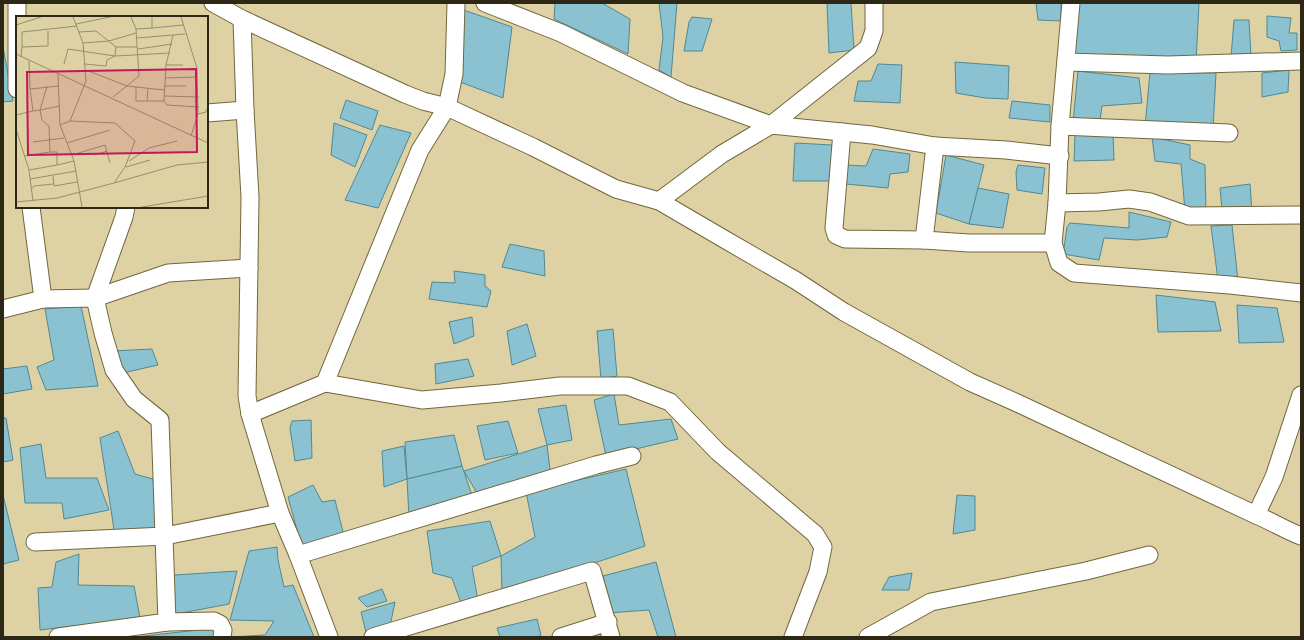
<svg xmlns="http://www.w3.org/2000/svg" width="1304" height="640" viewBox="0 0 1304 640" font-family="Overpass,sans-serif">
  <rect width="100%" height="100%" fill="#ded2a4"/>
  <g fill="#8ac2d1" stroke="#508895">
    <path d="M555,3H602L630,19L628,54L554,19Z"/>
    <path d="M659,3H677L671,77L659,70L663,37Z"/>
    <path d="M827,3H851L854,50L829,53Z"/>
    <path d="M1036,3H1061V21L1038,20Z"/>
    <path d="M1075,3H1199L1196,62L1074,58Z"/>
    <path d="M461,9L512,27L503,98L460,82Z"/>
    <path d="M1267,16L1291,18L1289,33H1297V50L1281,51L1279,41L1267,37Z"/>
    <path d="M692,17L712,19L702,51H684L689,22Z"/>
    <path d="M1234,20H1249L1251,56L1231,57Z"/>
    <path d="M3,47L13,101L3,102Z"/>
    <path d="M955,62L1009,66L1008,99L985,98L956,93Z"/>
    <path d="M878,64L902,65L900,103L854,101L858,81H871Z"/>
    <path d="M1289,70L1288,92L1262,97V73Z"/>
    <path d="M1078,71L1139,78L1142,103L1102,106L1100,121L1073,122Z"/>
    <path d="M1150,72L1216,73L1213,129L1145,127Z"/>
    <path d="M346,100L378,111L372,130L340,118Z"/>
    <path d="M1012,101L1050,105V122L1009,118Z"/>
    <path d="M334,123L367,135L355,167L331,155Z"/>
    <path d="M380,125L411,133L378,208L345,200Z"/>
    <path d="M1113,134L1114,160L1074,161L1075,135Z"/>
    <path d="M1152,137L1190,145V159L1205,165L1206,213L1185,211L1181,164L1155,161Z"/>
    <path d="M795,143L832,145V181H793Z"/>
    <path d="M873,149L910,154L908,172L890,174L888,188L846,184L847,165L866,166Z"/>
    <path d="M946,155L984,165L969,224L936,213Z"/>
    <path d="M1018,165L1045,168L1042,194L1017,190L1016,172Z"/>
    <path d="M1250,184L1252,212L1222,209L1220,188Z"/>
    <path d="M978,188L1009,194L1003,228L969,224Z"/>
    <path d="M1129,212L1171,222L1167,237L1137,240L1104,238L1099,260L1063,254L1067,227L1070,223L1129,228Z"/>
    <path d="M1232,225L1238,281L1218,280L1211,226Z"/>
    <path d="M510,244L544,251L545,276L502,267Z"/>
    <path d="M454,271L485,275V286L491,291L487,307L429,299L432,282L455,283Z"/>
    <path d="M1156,295L1215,302L1221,331L1158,332Z"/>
    <path d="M1237,305L1277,308L1284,342L1239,343Z"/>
    <path d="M81,306L98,386L46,390L37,367L54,360L45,309Z"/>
    <path d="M472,317L474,336L454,344L449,322Z"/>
    <path d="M527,324L536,356L512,365L507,331Z"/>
    <path d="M613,329L617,376L601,379L597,331Z"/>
    <path d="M152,349L158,365L118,374L112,351Z"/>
    <path d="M468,359L474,376L436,384L435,364Z"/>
    <path d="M27,366L32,389L3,394V369Z"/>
    <path d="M614,394L619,425L671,419L678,439L606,456L594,400Z"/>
    <path d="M566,405L572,440L547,445L538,409Z"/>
    <path d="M3,418H6L13,460L3,462Z"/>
    <path d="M311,420L312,458L295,461L290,428L292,421Z"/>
    <path d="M508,421L518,453L485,460L477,426Z"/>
    <path d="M118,431L135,474L153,479L157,529L115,536L100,438Z"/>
    <path d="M454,435L462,466L407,479L405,442Z"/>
    <path d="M41,444L46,478H97L109,510L64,519L62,503H25L20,448Z"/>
    <path d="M547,445L550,470L478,495L464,471Z"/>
    <path d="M404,446L407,479L384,487L382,451Z"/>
    <path d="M462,466L474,501L409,517L407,479Z"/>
    <path d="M626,469L645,546L502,594L501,556L535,537L526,492Z"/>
    <path d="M313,485L322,502L335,500L344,536L302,548L288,497Z"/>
    <path d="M3,495L19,560L3,564Z"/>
    <path d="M957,495L975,496V530L953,534Z"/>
    <path d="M490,521L501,556L472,567L478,601L462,606L452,578L433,573L427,531Z"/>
    <path d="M277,547L278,560L284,587L293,585L314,637H231L265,635L274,621L230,620L249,551Z"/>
    <path d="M79,554L78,585L134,586L140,618L40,630L38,588L52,587L56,562Z"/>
    <path d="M656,562L676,637H658L649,610L608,613L603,576Z"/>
    <path d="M237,571L229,604L171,615L174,575Z"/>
    <path d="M912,573L909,590H882L889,577Z"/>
    <path d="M382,589L387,601L367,607L358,598Z"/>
    <path d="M395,602L390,626L367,637L361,612Z"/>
    <path d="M537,619L541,635L537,637H500L497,628Z"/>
    <path d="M216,628V637H135Z"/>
    <path d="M601,632L603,637H581Z"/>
  </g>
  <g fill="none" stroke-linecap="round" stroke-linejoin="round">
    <g stroke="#72673c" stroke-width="19">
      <g id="street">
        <path d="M17,3V89"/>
        <path d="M213,3L242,19L405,94L423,101L447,107L533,147L616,189L659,201L724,239L795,280L844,312L970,382L1015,402L1256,515C1271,521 1285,530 1301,536"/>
        <path d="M485,3L561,33L683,93L771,125L872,135L935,146L1006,150L1060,156"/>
        <path d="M1071,3L1060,126L1057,203L1053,243L1059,263L1074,273L1230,285L1301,293"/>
        <path d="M242,19L245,110L250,197L247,396L250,414L280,513L298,555L329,637"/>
        <path d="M1066,62L1168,65L1301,61"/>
        <path d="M207,113L245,110"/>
        <path d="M1060,126L1229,133"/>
        <path d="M842,132L834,228L836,235L845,239L924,240L969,243H1053"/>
        <path d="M659,201L722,154L771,125L868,48L874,31V3"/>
        <path d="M1057,203L1099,202L1129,199L1150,202L1189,216L1301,215"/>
        <path d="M126,207L124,217L95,298L168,273L249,268"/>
        <path d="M924,240L935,146"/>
        <path d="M43,299L95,298L103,333L114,370L134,399L160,420L167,622L58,637"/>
        <path d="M3,309L43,299L31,207"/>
        <path d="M325,383L422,400L501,393L560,386H628L670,402L718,452L815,534L823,547L818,572L793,637"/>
        <path d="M250,414L325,383L420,150L447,107L454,74L456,3"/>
        <path d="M1256,515L1274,477L1301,395"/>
        <path d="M35,542L165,536L280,513"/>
        <path d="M298,555L596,465L632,456"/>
        <path d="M167,622L214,621L220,624L223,630L222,637"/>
        <path d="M373,637L592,571L611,637"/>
        <path d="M561,637L608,622"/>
        <path d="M868,637L931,602L1086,571L1149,555"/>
      </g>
    </g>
    <use href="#street" stroke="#fff" stroke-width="17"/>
  </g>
  <g transform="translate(16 16)">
    <rect width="192" height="192" fill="#ded2a4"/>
    <path fill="none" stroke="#978e6b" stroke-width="1" d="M115,1L120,13M165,1L181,52L182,98M60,8L94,1M0,9L25,1M136,12L167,9M63,16L80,15L100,31H121M169,18L157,19L150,49L148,85L151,89L183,91M121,22L157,19M67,27L93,25L120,17M6,31V16L61,10M122,33L156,28M0,38L192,127M5,41L6,31L32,30V15M13,45L14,73M48,48L52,33L99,40L154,37M69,48L90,50L91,44L99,40L100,31M150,49H167M70,54L111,70L148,74M42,58L44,109L58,145L66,191M149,62L181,61M31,70L24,94L44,90M148,70H170M120,71V85H148M148,80L183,81M97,81L123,60L120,13L136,12V1M131,85L132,73M0,99L17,95L14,73L43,70M44,109L54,105L70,65L67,27L57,1M0,113L13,154L17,185M175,120L182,98L190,96L192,91M17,126L48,122M51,127L94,114M34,136H41V149L58,145M56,139L89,129L94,147M79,139L91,135M9,140L34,136L33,110L26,104L24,94L17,95M113,145L133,132L161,125M110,151L134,144M13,154L41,149M37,160L38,170L61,166M14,163L60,155M98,167L161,149L192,146M16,172L18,170L37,168M0,186L41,182L98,167L109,151L119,125L99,107L54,105M126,191L192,180"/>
    <path fill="#c2185b" fill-opacity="0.15" stroke="#c2185b" stroke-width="2" d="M180,53L181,136L12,139L11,56Z"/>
    <rect width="192" height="192" fill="none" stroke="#2d2816" stroke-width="2"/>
  </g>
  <rect width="1304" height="640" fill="none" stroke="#2d2816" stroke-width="8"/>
</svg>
